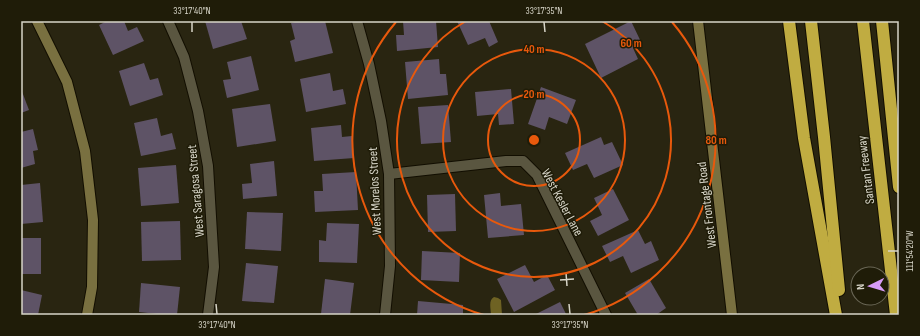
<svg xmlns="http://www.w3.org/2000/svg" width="920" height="336" viewBox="0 0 920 336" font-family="'Sofia Sans Condensed',sans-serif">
  <rect width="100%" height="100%" fill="#292511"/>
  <path fill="#6e6223" d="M494,297L498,298L501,300L502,315H491C491,309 488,300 494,297Z"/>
  <g fill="#5e5366">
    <path d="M107,21H124L128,31L137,27L144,41L113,55L99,25Z"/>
    <path d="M205,21H241L247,39L213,49Z"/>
    <path d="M299,21H325L333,53L295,62L290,41L295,39L291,23Z"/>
    <path d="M403,21H436L438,47L397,51L396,35H404Z"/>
    <path d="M457,21H489L498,42L489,47L485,38L468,45Z"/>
    <path d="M631,21L642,44L633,48L638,59L601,78L585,44Z"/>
    <path d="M251,56L259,90L227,98L223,80L231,79L227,62Z"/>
    <path d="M439,59L440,74H446L448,95L408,99L405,62Z"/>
    <path d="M144,63L150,80L158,78L163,95L130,106L119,71Z"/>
    <path d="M330,73L333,91L343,89L346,104L306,112L300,79Z"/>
    <path d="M541,87L576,100L567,124L549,117L545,130L528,124Z"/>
    <path d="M21,89L29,110L21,113Z"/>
    <path d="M511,89L514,124L499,125L498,114L477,116L475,92Z"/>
    <path d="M270,104L276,141L237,147L232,109Z"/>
    <path d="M448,105L451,142L421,144L418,107Z"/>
    <path d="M157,118L161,136L172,133L176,149L141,156L134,123Z"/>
    <path d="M341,125L342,137L352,136L354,158L314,161L311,128Z"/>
    <path d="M33,129L38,150L33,151L35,164L21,168V132Z"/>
    <path d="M601,137L604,145L612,142L623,165L594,178L587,164L573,170L565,153Z"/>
    <path d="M274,161L277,196L243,199L242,184L252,183L250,164Z"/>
    <path d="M176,165L179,203L141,206L138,168Z"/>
    <path d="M356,172L358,210L315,212L314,191H323L322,174Z"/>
    <path d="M40,183L43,222L21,224V185Z"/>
    <path d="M613,189L629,220L598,236L590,221L602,215L594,198Z"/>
    <path d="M500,193L501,206L521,204L524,235L488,238L484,195Z"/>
    <path d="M455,194L456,231L428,232L427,195Z"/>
    <path d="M247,212L283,213L281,251L245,249Z"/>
    <path d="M180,221L181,260L142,261L141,222Z"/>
    <path d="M327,223L359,224L357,263L319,262V240L326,241Z"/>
    <path d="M638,230L645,244L651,241L659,260L631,273L623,256L610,262L602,246Z"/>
    <rect x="21" y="238" width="20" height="36"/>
    <path d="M422,251L460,253L459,282L421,280Z"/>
    <path d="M246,263L278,266L274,303L242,301Z"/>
    <path d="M525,265L534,282L547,275L555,290L514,312L497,279Z"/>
    <path d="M325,279L354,283L350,315L321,314Z"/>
    <path d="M649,279L666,308L656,315H638L625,293Z"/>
    <path d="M141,283L180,287L177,315H166L139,312Z"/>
    <path d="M21,290L42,295L38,315H21Z"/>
    <path d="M418,301L463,305V315H417Z"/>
    <path d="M560,302L566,314L564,315H534Z"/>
  </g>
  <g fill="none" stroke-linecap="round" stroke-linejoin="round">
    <g stroke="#120e00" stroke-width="12">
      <g id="street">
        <path d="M168,21L184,57L198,111L208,166L214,267L208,315"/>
        <path d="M357,21L369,64L381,121L389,174L390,266L385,315"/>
        <path d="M389,174L506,161H523L537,175L606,315"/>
      </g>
    </g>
    <g stroke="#120e00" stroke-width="12">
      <g id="secondary">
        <path d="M37,21L67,82L85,151L93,220L92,287L87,315"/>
        <path d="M698,21L732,315"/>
      </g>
    </g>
    <g stroke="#120e00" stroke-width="14">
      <g id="highway">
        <path d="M789,21L804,138L836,315"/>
        <path d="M811,21L824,137L839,290"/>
        <path d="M863,21L896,315"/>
        <path d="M882,21L899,187"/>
      </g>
    </g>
    <use href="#street" stroke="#5a5640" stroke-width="10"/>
    <use href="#secondary" stroke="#797040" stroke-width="10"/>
    <use href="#highway" stroke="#c0ac41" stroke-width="12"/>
  </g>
  <path fill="none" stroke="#d7d5c8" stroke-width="1.5" d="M192,22V32M544,22L545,32M888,251H898M566,273L567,286M560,280L574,279M216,304L217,314M569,304L570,314"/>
  <g fill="none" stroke="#e8590c" stroke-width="2">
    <circle cx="534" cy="140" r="46"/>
    <circle cx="534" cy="140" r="91"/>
    <path d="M602 21A137 137 0 1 1 466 21"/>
    <path d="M484 315A182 182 0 0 1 396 22M672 22A182 182 0 0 1 584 315"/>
  </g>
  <g text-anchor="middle" stroke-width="3" stroke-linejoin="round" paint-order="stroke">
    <g font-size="13" fill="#d7d5c8" stroke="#1f1c08">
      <text transform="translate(865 170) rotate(-97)" y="5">Santan Freeway</text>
      <text transform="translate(195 191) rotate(-95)" y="5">West Saragosa Street</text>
      <text transform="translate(374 191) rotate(-93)" y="5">West Morelos Street</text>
      <text transform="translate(563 202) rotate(62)" y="5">West Kesler Lane</text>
      <text transform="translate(706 205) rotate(-97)" y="5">West Frontage Road</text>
    </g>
  </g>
  <circle cx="534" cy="140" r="6" fill="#e8590c" stroke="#1f1c08" stroke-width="2"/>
  <g font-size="12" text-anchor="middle" font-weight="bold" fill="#e8590c" stroke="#1f1c08" stroke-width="3" stroke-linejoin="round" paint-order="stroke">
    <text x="631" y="47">60 m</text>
    <text x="534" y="53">40 m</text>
    <text x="534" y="98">20 m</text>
    <text x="716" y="144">80 m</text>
  </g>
  <rect width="920" height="336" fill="none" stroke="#1f1c08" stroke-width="44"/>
  <g transform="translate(870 286) rotate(265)"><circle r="19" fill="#1f1c08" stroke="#696655"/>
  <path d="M0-3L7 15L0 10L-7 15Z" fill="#d79bf9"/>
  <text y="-6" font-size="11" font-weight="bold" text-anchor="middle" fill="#d7d5c8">N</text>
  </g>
  <rect x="22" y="22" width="876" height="292" fill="none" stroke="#d7d5c8" stroke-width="1.5"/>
  <g font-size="10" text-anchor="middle" fill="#d7d5c8">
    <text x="192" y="14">33°17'40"N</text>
    <text x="544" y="14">33°17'35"N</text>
    <text transform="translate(909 251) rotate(-90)" y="4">111°54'20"W</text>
    <text x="217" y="328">33°17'40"N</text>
    <text x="570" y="328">33°17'35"N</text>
  </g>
</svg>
